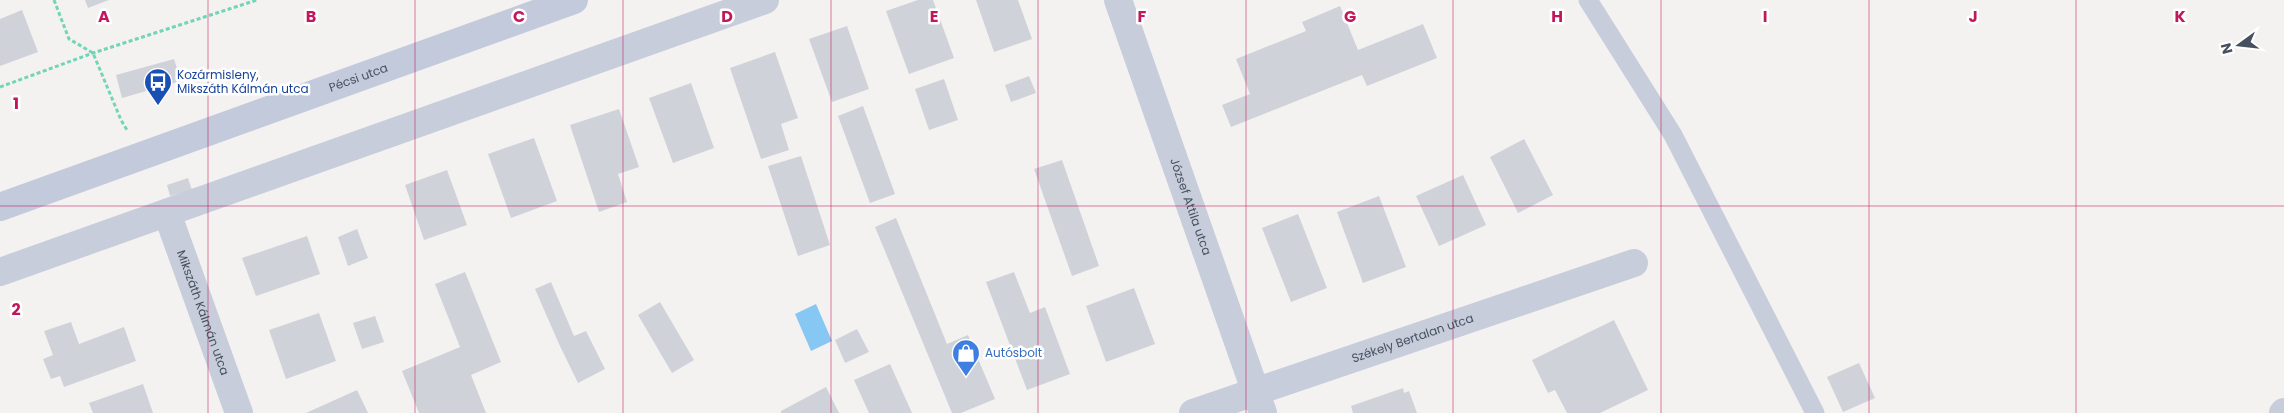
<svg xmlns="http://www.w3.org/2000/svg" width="2284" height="413" viewBox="0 0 2284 413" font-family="Poppins,sans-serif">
  <rect width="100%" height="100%" fill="#f4f2f1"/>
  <path fill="#87c7f4" d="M816,304L832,341L811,351L795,314Z"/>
  <g fill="#d0d2d9">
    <path d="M85,0H109L88,8Z"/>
    <path d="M918,0H933L954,58L909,74L886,11Z"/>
    <path d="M976,0H1018L1032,39L994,52Z"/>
    <path d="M1340,6L1358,50L1423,24L1437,58L1367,86L1362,75L1231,127L1222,105L1250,94L1236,59L1306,31L1302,22Z"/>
    <path d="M22,10L38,52L0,66V19Z"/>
    <path d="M847,26L869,89L832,102L809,39Z"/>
    <path d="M775,52L798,118L781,124L789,150L761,159L730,68Z"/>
    <path d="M174,59L181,81L122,98L116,75Z"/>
    <path d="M1029,76L1036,93L1011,102L1005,85Z"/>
    <path d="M944,79L958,120L929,130L915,89Z"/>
    <path d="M691,83L714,148L673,163L649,98Z"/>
    <path d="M863,106L895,194L870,203L838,116Z"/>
    <path d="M619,109L639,167L618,174L627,202L599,212L570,125Z"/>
    <path d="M534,138L557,201L511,218L488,154Z"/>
    <path d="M1524,139L1553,195L1518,213L1490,157Z"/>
    <path d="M801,156L830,245L798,256L768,166Z"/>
    <path d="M1062,160L1099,266L1072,276L1034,169Z"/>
    <path d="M447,170L467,225L424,240L405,185Z"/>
    <path d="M1463,175L1486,225L1439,246L1416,196Z"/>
    <path d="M188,178L192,190L170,196L167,185Z"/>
    <path d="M1379,196L1406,267L1363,283L1337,212Z"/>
    <path d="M1298,214L1327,288L1291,302L1262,228Z"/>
    <path d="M896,218L947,344L968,335L995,399L961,413H952L875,227Z"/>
    <path d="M357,229L368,258L348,266L338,237Z"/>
    <path d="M307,236L320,274L256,296L242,258Z"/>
    <path d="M465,272L501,362L471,375L486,413H419L402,371L460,347L435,284Z"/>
    <path d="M1014,272L1030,313L1045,307L1070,374L1027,390L986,282Z"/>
    <path d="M551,282L574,336L586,331L605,369L578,383L559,344L535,289Z"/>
    <path d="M1134,288L1155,344L1106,362L1086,306Z"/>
    <path d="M660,302L694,360L672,373L638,315Z"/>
    <path d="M319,313L336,361L286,379L269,330Z"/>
    <path d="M375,316L384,342L362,349L353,323Z"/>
    <path d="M1614,320L1648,390L1600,413H1567L1555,390L1548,393L1532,360Z"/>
    <path d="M71,322L79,344L124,327L136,361L64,387L60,376L51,379L43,359L53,355L44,331Z"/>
    <path d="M857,329L869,352L845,363L835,340Z"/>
    <path d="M1859,363L1875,398L1843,412L1827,377Z"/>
    <path d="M890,364L912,413H869L854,380Z"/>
    <path d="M143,384L153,413H93L89,403Z"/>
    <path d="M826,387L839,413H781V411Z"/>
    <path d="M1403,388L1404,393L1409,391L1417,413H1353L1351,406Z"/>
    <path d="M357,390L368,413H306Z"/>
  </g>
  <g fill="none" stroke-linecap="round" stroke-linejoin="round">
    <g stroke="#72d5b8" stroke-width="3" stroke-dasharray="4 2.5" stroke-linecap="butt">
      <path d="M54,0L69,39L93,53L121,120L127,130"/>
      <path d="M0,87L93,53L257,0"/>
    </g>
    <path stroke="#c7cdda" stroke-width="19" d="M1588,0L1673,135L1815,413"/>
    <g stroke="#c7cdda" stroke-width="28">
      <path id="s1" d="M1118,0L1263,413"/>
      <path id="s2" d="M167,213L239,413"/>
      <path d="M0,272L765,0"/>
      <path id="s3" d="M1193,413L1634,263"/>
      <path d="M2283,413L2284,412"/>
    </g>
    <path stroke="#c3cadb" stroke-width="28" id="s4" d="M0,207L574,0"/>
  </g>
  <path fill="none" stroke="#c2185b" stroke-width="1" stroke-opacity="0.55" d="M208,0V413M415,0V413M623,0V413M831,0V413M1038,0V413M1246,0V413M1453,0V413M1661,0V413M1869,0V413M2076,0V413M0,206H2284"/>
  <defs>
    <g id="bus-pin" transform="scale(1.4375)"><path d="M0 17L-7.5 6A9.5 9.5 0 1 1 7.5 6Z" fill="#1a4fb4" stroke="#fff"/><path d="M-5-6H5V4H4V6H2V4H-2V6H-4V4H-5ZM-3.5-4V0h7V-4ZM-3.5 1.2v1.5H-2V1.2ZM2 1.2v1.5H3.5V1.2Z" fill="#fff"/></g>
    <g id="shop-pin" transform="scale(1.4375)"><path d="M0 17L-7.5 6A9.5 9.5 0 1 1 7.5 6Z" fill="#3f7fe0" stroke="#fff"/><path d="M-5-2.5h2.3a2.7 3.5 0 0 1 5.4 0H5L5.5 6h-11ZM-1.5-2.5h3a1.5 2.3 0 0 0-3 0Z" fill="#fff"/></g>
  </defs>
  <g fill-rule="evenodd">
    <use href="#bus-pin" x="158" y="82"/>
    <use href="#shop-pin" x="966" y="353"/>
  </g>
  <g text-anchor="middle" stroke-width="5" stroke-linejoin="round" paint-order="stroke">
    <g font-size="12" fill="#164399" stroke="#fff" text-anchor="start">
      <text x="177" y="79">Kozármisleny,<tspan x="177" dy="14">Mikszáth Kálmán utca</tspan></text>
    </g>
    <g font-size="12" fill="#475061" stroke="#fff">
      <text dy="4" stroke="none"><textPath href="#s4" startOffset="381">Pécsi utca</textPath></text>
      <text dy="4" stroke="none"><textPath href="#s1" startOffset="219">József Attila utca</textPath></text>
      <text dy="4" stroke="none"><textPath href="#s2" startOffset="106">Mikszáth Kálmán utca</textPath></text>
      <text dy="4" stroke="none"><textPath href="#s3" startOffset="232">Székely Bertalan utca</textPath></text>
    </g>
    <g font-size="12" fill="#366cbe" stroke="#fff" text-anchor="start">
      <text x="985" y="357">Autósbolt</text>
    </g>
  </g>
  <g font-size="16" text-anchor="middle" font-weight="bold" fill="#c2185b" stroke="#fff" stroke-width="5" stroke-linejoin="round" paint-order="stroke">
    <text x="104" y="22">A</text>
    <text x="311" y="22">B</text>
    <text x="519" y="22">C</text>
    <text x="727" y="22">D</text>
    <text x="934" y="22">E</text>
    <text x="1142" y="22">F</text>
    <text x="1350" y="22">G</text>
    <text x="1557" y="22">H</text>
    <text x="1765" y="22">I</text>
    <text x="1973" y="22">J</text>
    <text x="2180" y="22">K</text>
    <text x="16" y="109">1</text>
    <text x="16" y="315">2</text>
  </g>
  <g transform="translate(2239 45) rotate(255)" stroke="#ffffff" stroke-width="4" paint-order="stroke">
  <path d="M0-4L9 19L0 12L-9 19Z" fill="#475061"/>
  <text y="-8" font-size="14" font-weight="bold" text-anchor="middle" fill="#475061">N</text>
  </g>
</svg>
